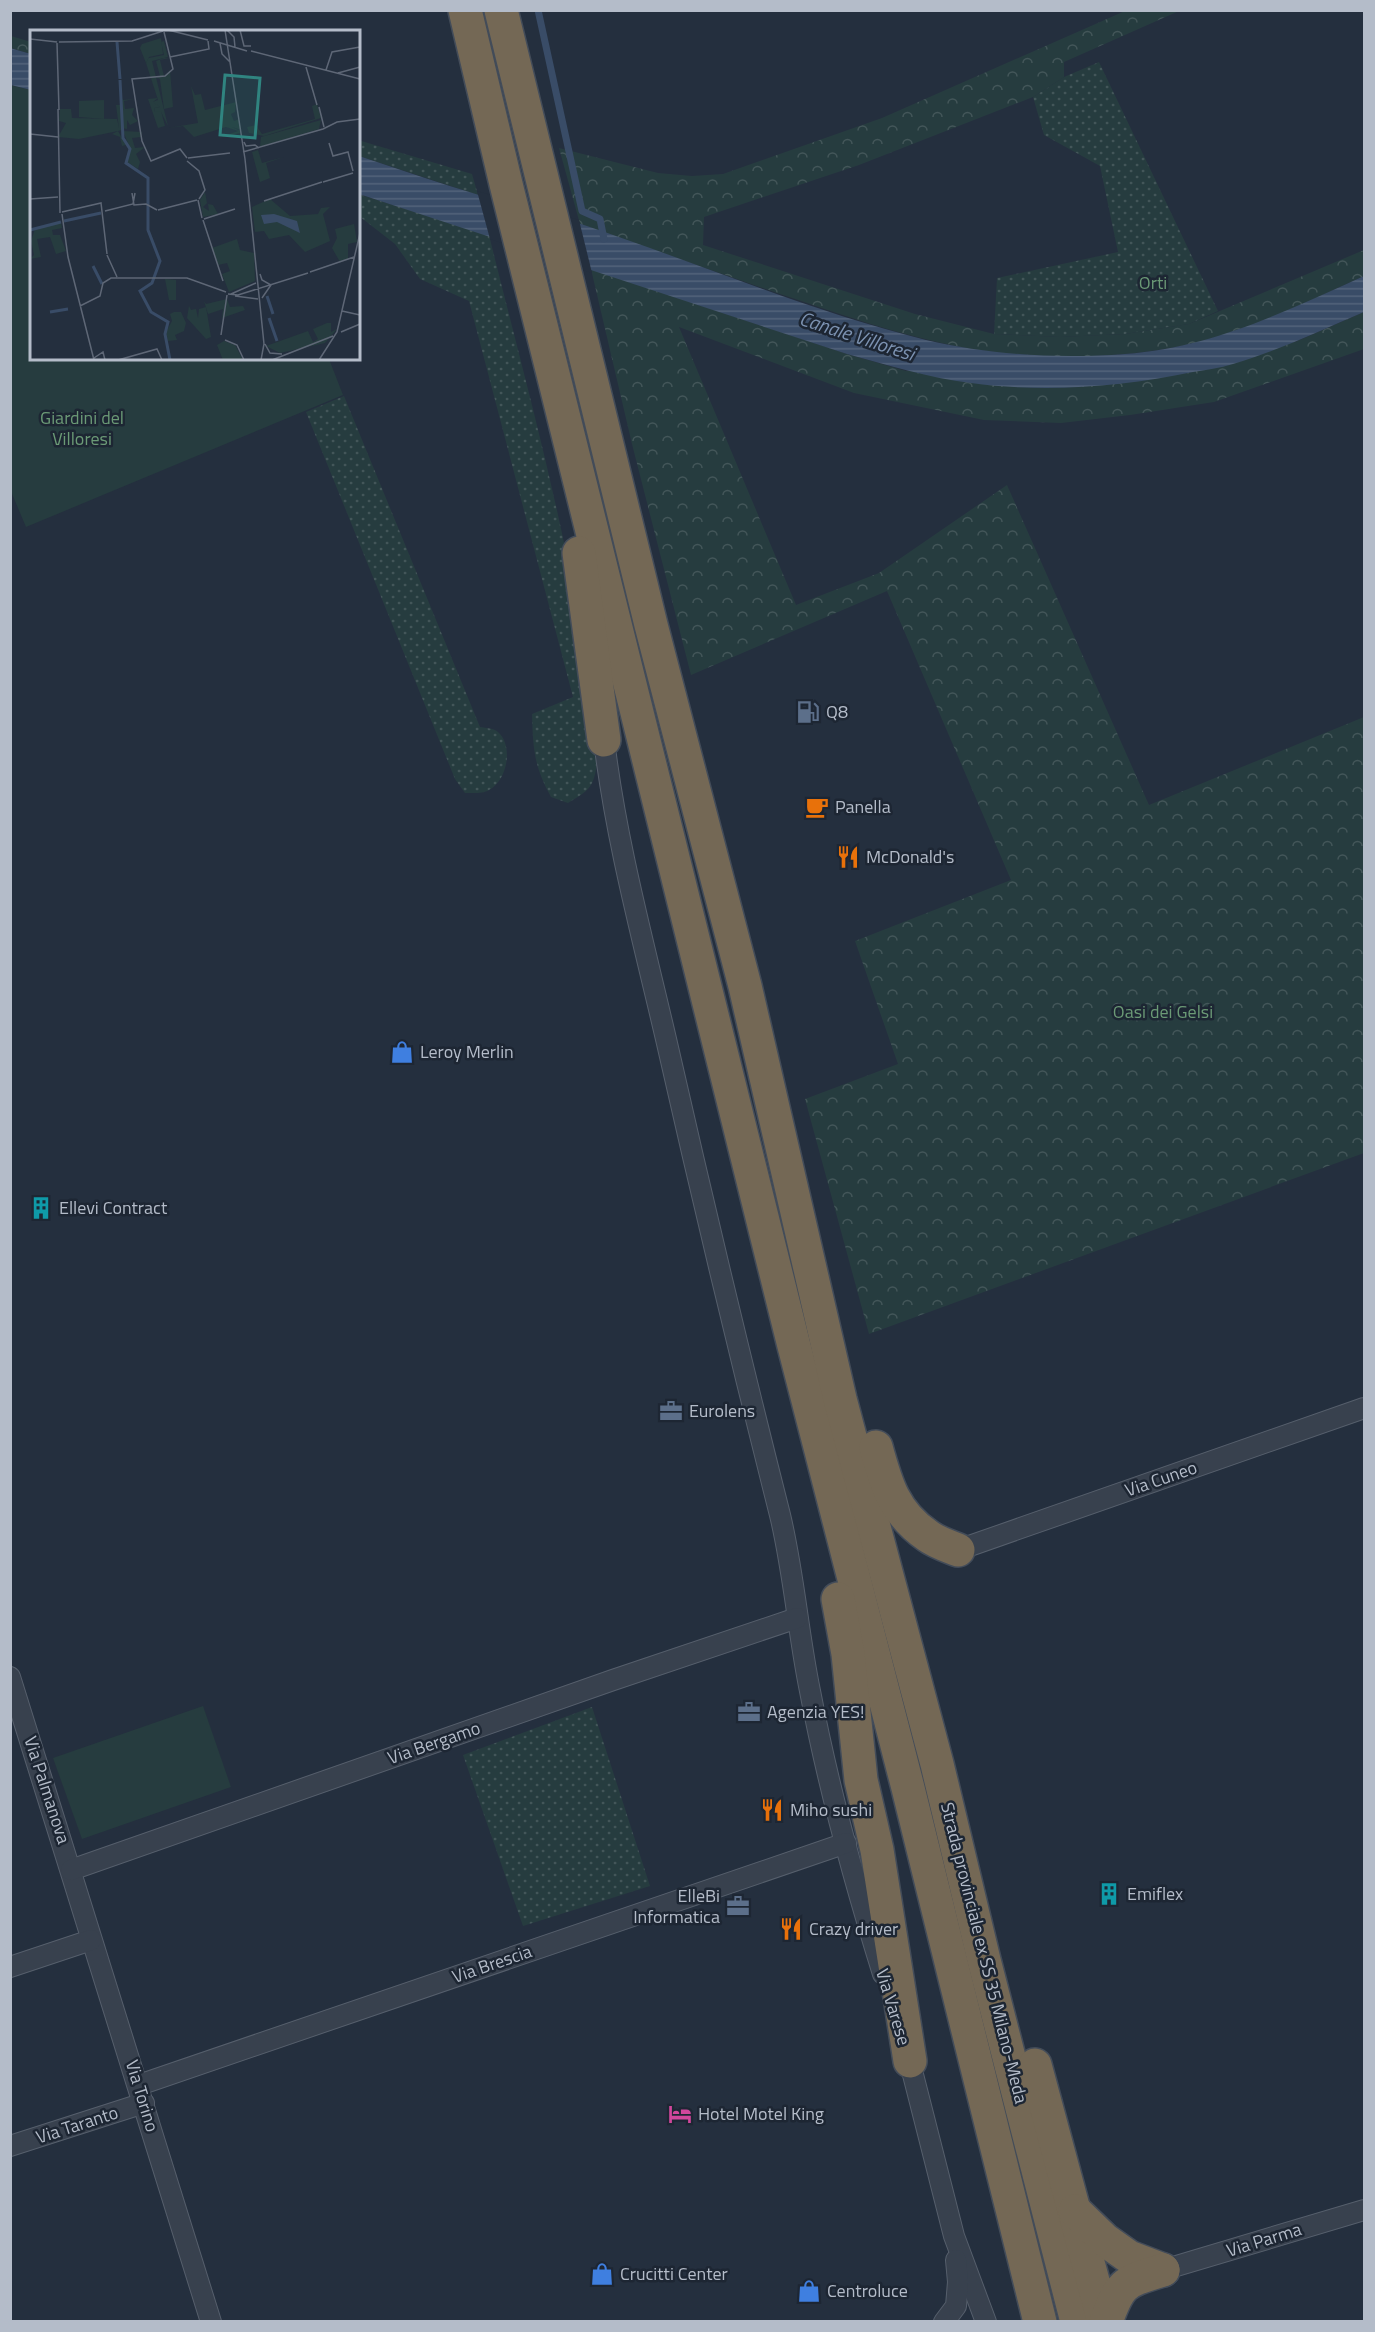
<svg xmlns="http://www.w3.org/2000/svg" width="1375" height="2332" viewBox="0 0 1375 2332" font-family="'Titillium Web',sans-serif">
  <defs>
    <pattern id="grass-dots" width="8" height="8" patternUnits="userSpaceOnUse" patternTransform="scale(1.5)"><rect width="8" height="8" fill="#263c3f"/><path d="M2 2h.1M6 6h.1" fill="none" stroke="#435659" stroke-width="1.8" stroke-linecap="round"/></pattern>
    <pattern id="forest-crowns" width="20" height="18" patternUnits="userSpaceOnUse" patternTransform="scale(1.5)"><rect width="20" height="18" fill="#263c3f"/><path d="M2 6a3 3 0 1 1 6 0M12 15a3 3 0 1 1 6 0" fill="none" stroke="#435659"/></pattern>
    <pattern id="water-rules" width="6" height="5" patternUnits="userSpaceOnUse" patternTransform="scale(1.5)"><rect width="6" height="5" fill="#394c67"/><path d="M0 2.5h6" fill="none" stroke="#53647b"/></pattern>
  </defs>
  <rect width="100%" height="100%" fill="#242f3e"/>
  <g fill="url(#grass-dots)">
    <path d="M1099,62L1218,311L1189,324L1125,334L1060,337L994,334L997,278L1118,252L1100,166L1044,135L1033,97L1064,77Z"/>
    <path d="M358,140L472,174L478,195L359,156Z"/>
    <path d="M358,194L489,235C527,389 572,545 591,702C593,727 603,759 592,783C588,792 576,798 568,803L551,797C534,766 533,749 532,714L573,697L469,301L420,279L395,244L359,216Z"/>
    <path d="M344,396L480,727C486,728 494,728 498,732C514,746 507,781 489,790C483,794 473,793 465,793L455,779L306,412Z"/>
    <path d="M592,1707L650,1886L523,1926L463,1755Z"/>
  </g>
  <g fill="url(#forest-crowns)">
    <path d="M1125,11H1179L1064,62V77L1033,97L859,165L704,217L703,245L915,314L994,334L1060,337L1125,334L1189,324L1364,250V276C1308,301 1252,331 1191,344C1105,362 1010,361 925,339C875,327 826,309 777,293C711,270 645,247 580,224L559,148L658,173L692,176L723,174L882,118Z"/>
    <path d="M11,36L31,42V54L11,48Z"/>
    <path d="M591,269L847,354L906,371L1295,342L1364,312V349L1214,402L1130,415L1061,423L984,420L854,393L679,327L796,605L879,573L1007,485L1149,805L1364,717V1153L869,1334L805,1099L898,1064L855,941L1011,880L887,591L691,675L632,444Z"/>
  </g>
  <g fill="#263c3f">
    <path d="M10,85L31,90L32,358L329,359L343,395L26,527L10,489Z"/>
    <path d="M203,1706L231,1787L82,1839L53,1758Z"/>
  </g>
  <g fill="url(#water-rules)">
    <path d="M10,48L31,54V90L11,85Z"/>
    <path d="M359,156C399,169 439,183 479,195C513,205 547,213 581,224C696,262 808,311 926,340C990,355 1059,359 1125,354C1212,348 1286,311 1364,276V312C1321,330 1278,351 1233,364C1220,368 1206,370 1193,372C1120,387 1045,393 971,383C929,378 888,365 847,354L359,194Z"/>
  </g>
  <path fill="#242f3e" d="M477,191L579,220L592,273L490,239Z"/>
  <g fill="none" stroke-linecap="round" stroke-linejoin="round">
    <path stroke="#394c67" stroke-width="7" d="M538,10L582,211L600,219L604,239"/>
    <g stroke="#565f6c" stroke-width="22">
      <g id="street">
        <path d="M604,740C616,841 643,940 666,1039C702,1198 740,1357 780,1515C794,1573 798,1633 810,1691C828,1786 854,1881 883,1974"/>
        <path d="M958,1550L1364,1408"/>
        <path d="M10,1677L211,2322"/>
        <path d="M71,1870L613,1680L797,1618"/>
        <path d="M10,1967L91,1940"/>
        <path d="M907,2051L954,2236L986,2322"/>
        <path d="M139,2085L846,1843"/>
        <path d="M10,2146L144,2103"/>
        <path d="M1163,2270L1364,2210"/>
        <path d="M944,2322L956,2306L958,2282L956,2260"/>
      </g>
    </g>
    <g stroke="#434c59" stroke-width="36">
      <g id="highway">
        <path d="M465,10L506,184L794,1346L908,1788L1040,2322"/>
        <path d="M501,10L651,625L745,986L840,1399L937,1764L984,1960L1077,2322"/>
        <path d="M579,553L604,740"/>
        <path d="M876,1447C886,1484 894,1513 928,1536C936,1542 948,1546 958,1550"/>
        <path d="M838,1599L848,1654L861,1780L877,1850L910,2061"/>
        <path d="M1035,2065L1104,2322"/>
        <path d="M1075,2211L1105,2240L1129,2257L1163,2270"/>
        <path d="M1106,2322C1120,2282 1124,2282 1163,2270"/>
      </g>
    </g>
    <use href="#street" stroke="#38414e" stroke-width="20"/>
    <use href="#highway" stroke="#746855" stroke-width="33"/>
  </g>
  <defs>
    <g id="fuel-bare" transform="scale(1.8)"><path d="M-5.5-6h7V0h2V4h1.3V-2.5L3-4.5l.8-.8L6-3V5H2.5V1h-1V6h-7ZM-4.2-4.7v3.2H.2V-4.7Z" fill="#5c6f8a" stroke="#1d2633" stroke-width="2.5" paint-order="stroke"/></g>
    <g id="cafe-bare" transform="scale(1.8)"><path d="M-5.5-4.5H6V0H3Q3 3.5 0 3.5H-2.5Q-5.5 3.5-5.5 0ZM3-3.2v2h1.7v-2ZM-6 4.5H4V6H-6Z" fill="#e8710a" stroke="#1d2633" stroke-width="2.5" paint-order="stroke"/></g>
    <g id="restaurant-bare" transform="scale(1.8)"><path d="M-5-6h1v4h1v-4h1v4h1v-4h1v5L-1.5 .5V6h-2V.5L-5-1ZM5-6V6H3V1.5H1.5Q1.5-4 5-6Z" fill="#e8710a" stroke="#1d2633" stroke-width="2.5" paint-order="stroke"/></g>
    <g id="shop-bare" transform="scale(1.8)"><path d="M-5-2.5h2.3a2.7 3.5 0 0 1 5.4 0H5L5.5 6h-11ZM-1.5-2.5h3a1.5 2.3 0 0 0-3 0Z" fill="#3f7fe0" stroke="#1d2633" stroke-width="2.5" paint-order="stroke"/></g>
    <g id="building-bare" transform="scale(1.8)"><path d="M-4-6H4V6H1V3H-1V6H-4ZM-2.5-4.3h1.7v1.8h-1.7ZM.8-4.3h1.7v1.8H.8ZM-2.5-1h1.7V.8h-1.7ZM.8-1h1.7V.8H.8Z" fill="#0f9aa8" stroke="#1d2633" stroke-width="2.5" paint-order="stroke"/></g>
    <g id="office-bare" transform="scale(1.8)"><path d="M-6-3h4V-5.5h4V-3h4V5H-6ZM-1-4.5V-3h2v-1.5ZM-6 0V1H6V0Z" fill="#5c6f8a" stroke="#1d2633" stroke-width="2.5" paint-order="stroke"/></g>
    <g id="hotel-bare" transform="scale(1.8)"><path d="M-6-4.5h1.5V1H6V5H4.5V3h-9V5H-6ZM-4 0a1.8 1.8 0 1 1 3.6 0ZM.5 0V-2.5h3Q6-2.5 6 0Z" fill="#d1479c" stroke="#1d2633" stroke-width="2.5" paint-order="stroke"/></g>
  </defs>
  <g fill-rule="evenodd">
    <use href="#fuel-bare" x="808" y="712"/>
    <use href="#cafe-bare" x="817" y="807"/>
    <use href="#restaurant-bare" x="848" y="857"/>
    <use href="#shop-bare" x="402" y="1052"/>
    <use href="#building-bare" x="41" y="1208"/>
    <use href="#office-bare" x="671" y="1411"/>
    <use href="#office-bare" x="749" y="1712"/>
    <use href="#restaurant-bare" x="772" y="1810"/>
    <use href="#building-bare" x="1109" y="1894"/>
    <use href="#office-bare" x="738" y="1906"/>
    <use href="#restaurant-bare" x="791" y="1929"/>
    <use href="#hotel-bare" x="680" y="2114"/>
    <use href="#shop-bare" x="602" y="2274"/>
    <use href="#shop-bare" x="809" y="2291"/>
  </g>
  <g text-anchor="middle" stroke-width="5" stroke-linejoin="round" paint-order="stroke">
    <g font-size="18" fill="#6b9a76" stroke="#1d2633">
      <text x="1153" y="289">Orti</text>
      <text x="82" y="424">Giardini del<tspan x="82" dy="21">Villoresi</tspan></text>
      <text x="1163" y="1018">Oasi dei Gelsi</text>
    </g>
    <g font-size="18" fill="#b4bcc9" stroke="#1d2633" text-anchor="start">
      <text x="826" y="718">Q8</text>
      <text x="835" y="813">Panella</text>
      <text x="866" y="863">McDonald's</text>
      <text x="420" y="1058">Leroy Merlin</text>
      <text x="59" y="1214">Ellevi Contract</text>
      <text x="689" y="1417">Eurolens</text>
      <text x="767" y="1718">Agenzia YES!</text>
      <text x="790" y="1816">Miho sushi</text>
      <text x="1127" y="1900">Emiflex</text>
      <text x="720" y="1902" text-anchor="end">ElleBi<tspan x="720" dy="21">Informatica</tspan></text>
      <text x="809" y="1935">Crazy driver</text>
      <text x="698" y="2120">Hotel Motel King</text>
      <text x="620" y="2280">Crucitti Center</text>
      <text x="827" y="2297">Centroluce</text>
    </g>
    <g font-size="18" fill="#b4bcc9" stroke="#1d2633">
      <text transform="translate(1161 1479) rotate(-19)" y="6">Via Cuneo</text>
      <text transform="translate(434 1743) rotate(-19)" y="6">Via Bergamo</text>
      <text transform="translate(47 1790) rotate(72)" y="6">Via Palmanova</text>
      <text transform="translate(984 1953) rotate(76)" y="6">Strada provinciale ex SS 35 Milano-Meda</text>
      <text transform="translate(492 1964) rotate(-19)" y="6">Via Brescia</text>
      <text transform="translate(893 2007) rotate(73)" y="6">Via Varese</text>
      <text transform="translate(142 2096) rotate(73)" y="6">Via Torino</text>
      <text transform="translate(77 2125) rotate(-18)" y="6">Via Taranto</text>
      <text transform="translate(1264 2240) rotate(-17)" y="6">Via Parma</text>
    </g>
    <g font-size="20" font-style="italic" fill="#7c92b1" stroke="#1d2633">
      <text transform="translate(857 336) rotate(18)" y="7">Canale Villoresi</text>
    </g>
  </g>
  <g transform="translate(30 30)">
    <rect width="330" height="330" fill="#242f3e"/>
    <path d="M134,11L138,27L122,31L138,96L145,94L138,96L131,82L125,83L124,78L130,77L123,75L122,72L128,70L116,33L118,28L114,29L134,25L131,12ZM86,75H92V100L88,101L96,115L92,116L90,107L82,104L88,101L49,109L28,107L36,93L29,91L30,79H41L42,88L87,89L89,98ZM291,90L289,99L230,117L231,107ZM175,162L177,173L173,177L179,181L178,174L183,175L188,184L173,187L170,170ZM324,194L327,212L318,214V229L310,232L302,218L307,208L305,199ZM135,249L146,250V270H139ZM159,276L161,280L166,279L168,288L169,279L176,277L181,307L176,309L157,288ZM144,282H151L156,293L154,301L145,305L147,310L138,311L136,302L142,291L140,284ZM297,293H301V302L307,299L295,313L250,323L236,316L278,301L283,312L288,309L283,299Z" fill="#263c3f"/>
    <path d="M134,28H139L130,30L134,46L140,40L143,77L134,79L130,49L126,47L130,46L126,31ZM161,56L165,65L171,64L175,80L206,72L205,82L201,84L204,91L209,89L211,100L202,97L211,101V103L188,108L208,101L196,97L164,107L153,96L138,98L168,93ZM90,65L93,70L104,69L94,71L95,79L104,78L102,85L108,91L100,95L97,90V99L91,98ZM128,68L123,72L130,77L124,78L125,82L131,81L135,96L128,98L118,69ZM74,70V89L49,87V71ZM228,120L232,133L254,127L236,133L240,148L230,152L222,122Z" fill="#263c3f"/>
    <path d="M131,8L133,24L119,27L116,33L110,18L112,14ZM287,74L291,88L234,106L219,103L217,97L226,95L232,104L285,89L282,76ZM93,101L112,102L111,107L102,108L105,118L115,117L106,124L110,132L108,139L97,132L100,118ZM240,169L260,186L288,184L291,178L300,177L293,184L300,211L275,222L259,205L239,209L234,201L225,202L222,177ZM31,193L32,198L22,200L23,205H30L36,221L26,224L20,207L7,209L11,227L0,229L4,225L1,211L5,199ZM207,209L210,220L224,223L225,251L199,262L192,244L200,241L197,233L188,235L182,218ZM197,269L200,277L213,276L215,280L192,288L193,279L178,284L174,271L176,274ZM194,311L205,315L213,330H193L187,315Z" fill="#263c3f"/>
    <path d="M244,184L267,191L270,203L247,192L234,194L231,185Z" fill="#394c67"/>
    <path fill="none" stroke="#394c67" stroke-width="3" d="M87,12L90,49M90,50L93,108L100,119L96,133L118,148V200L130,231L122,253L110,261L121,282L138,292L135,304L140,330M34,191L71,183M0,200L31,192M63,236L72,254M237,266L243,284M20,282L38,279M239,288L247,311"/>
    <path fill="none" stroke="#5e6776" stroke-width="1.5" d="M138,0L178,10M195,0L215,129L234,314L231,330M197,0L204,7L205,17M210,0L214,16H221M134,2L143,39L135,46L102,49L112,111L121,131L150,119L157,128M0,9L27,12M184,11L217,21M29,12L102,11L133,1M27,13L29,80M190,13L192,24L200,32M221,21L330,49M140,27L179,19L178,11M276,37L287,75M296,40L302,22L330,17M308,43L330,37M289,77L294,97M28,79L30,183M293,99L307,92L330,89M0,104L28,107M214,112L216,116L225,115L229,118M299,113L303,126L318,122L323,141M213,122L293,99M158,128L200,123M157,131L169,141L175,160L169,169M293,152L323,143M102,163L104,175L116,174L127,180M0,169L28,167M168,170L172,188M234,171L292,152M128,180L167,170M75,181L103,174L105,163M32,182L71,173L77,224M32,184L38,227L64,330M174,189L205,179M173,190L193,251M77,225L87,247M280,242L324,227M230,244L232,250L241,255L232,268M198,264L208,265L278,243M201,264L226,253M205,266L228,269M50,276L70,266L73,253L81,248H157L196,262M312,281L330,285M311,302L330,294M191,305L197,265M195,310L207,315L214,330M235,314L240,323L252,324M64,328L73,322L75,330M88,330L127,319L132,330M242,330L303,306M289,330L307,302L330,203"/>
    <path fill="#308480" fill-opacity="0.15" stroke="#308480" stroke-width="3" d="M195,45L230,48L225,108L190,105Z"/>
    <rect width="330" height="330" fill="none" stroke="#b4bcc9" stroke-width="3"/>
  </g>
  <rect width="1375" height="2332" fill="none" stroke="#b4bcc9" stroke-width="24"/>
</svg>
